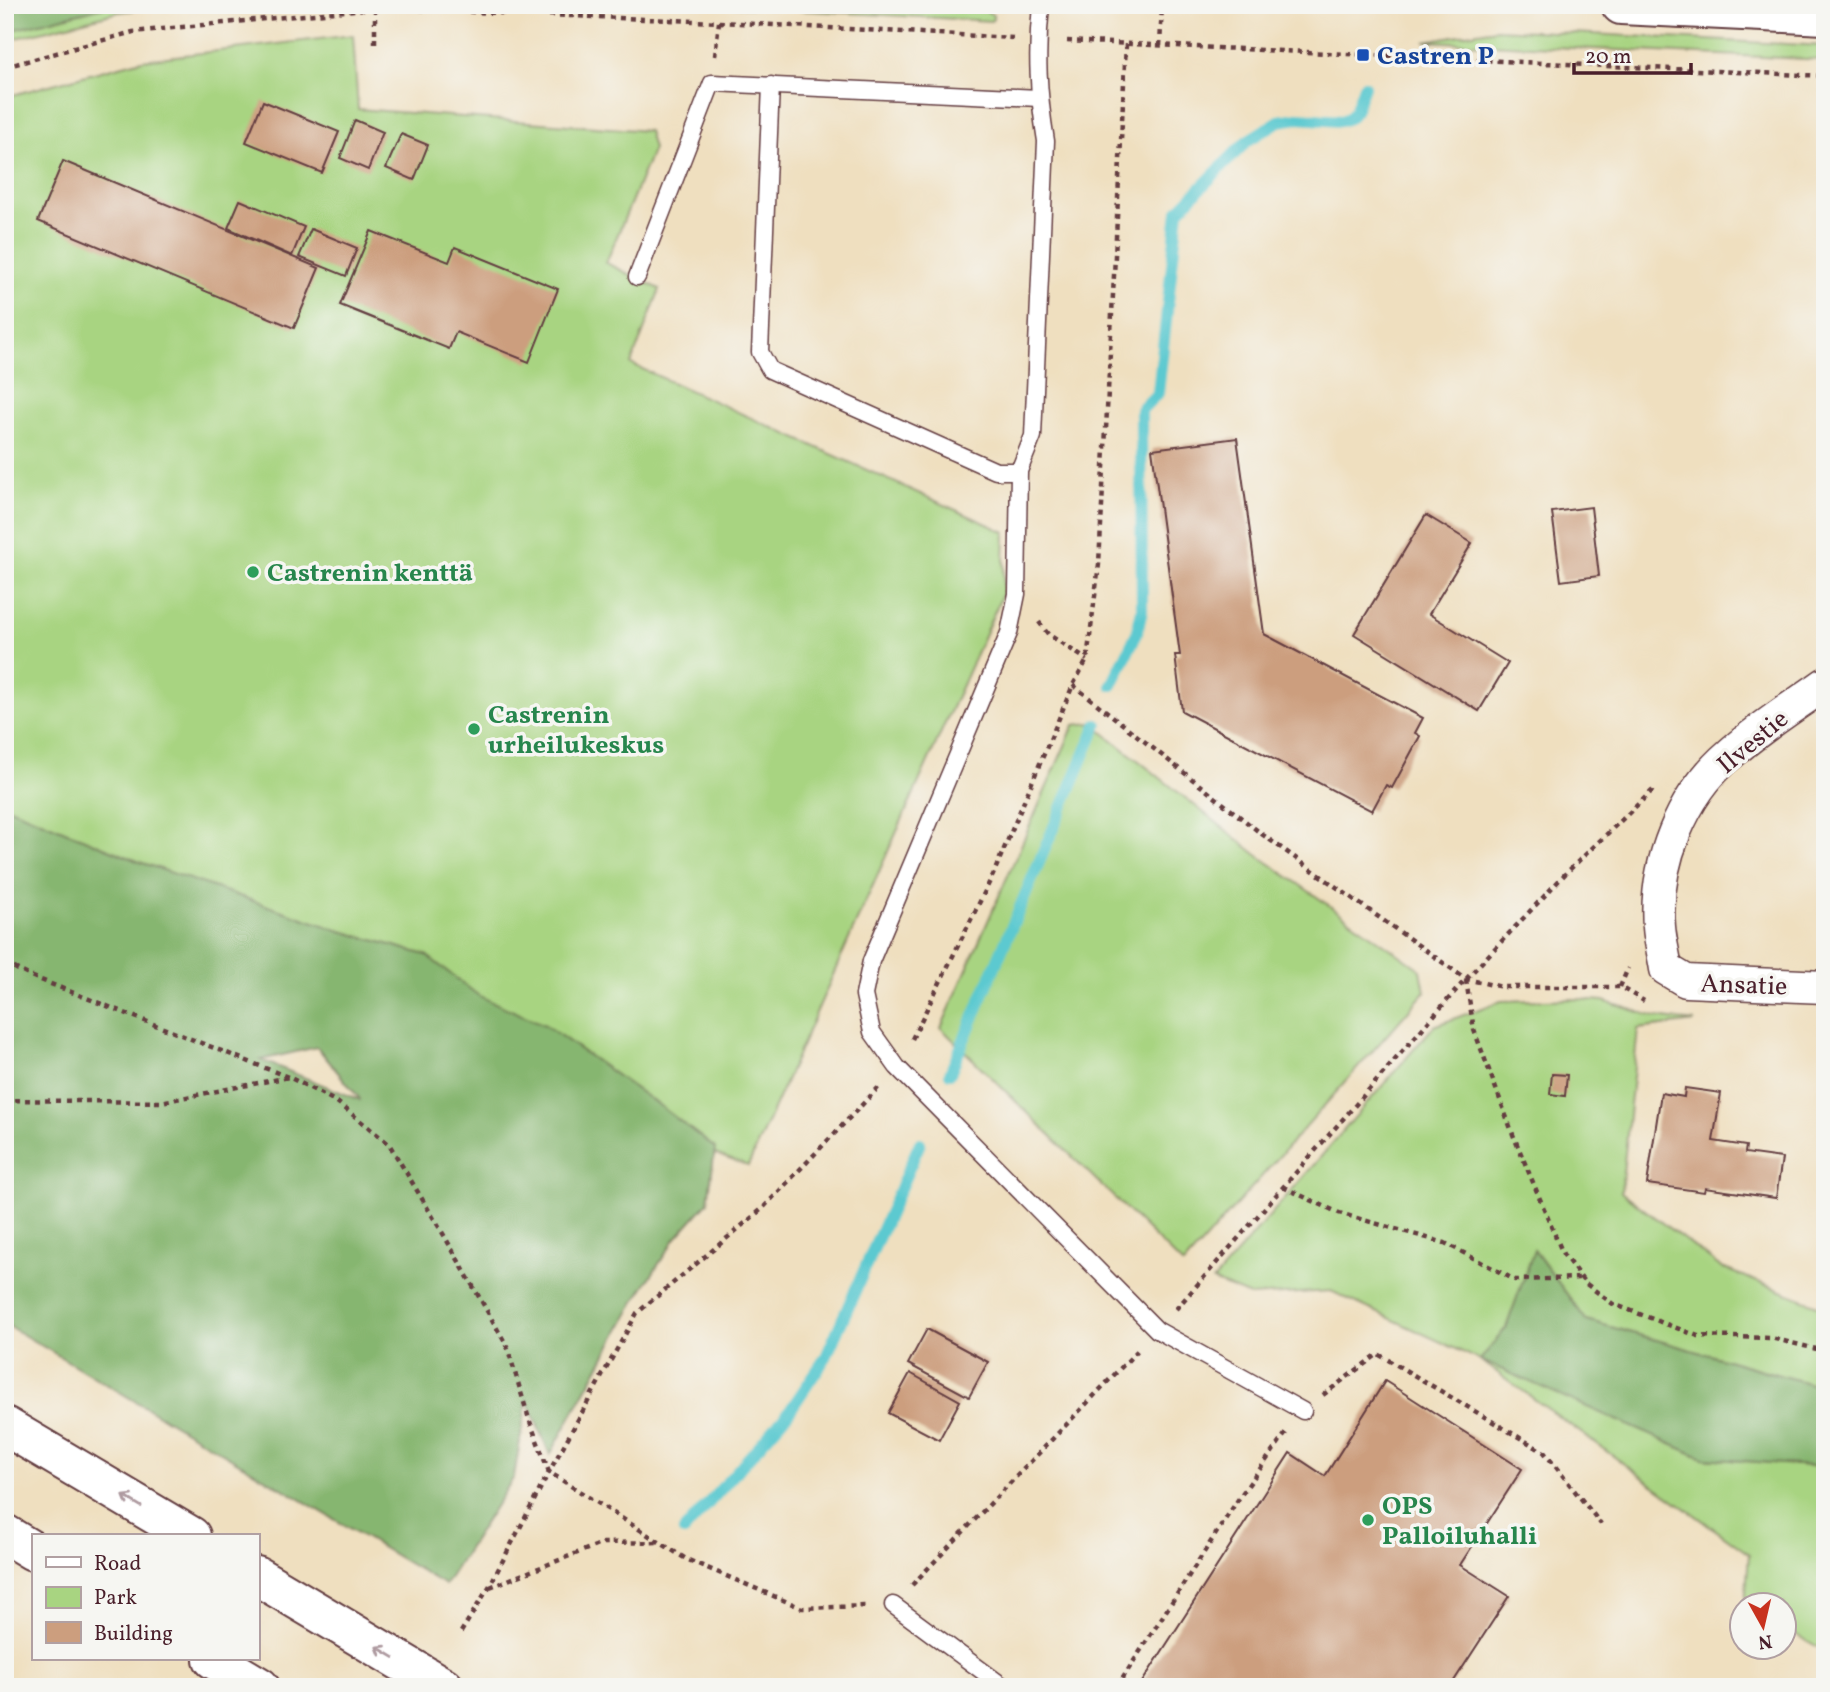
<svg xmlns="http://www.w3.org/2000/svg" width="1830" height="1692" viewBox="0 0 1830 1692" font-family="Vollkorn,serif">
  <rect width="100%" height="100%" fill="#f6f6f2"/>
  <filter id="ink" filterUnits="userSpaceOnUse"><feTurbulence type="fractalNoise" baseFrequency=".0143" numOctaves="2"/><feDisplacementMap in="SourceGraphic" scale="14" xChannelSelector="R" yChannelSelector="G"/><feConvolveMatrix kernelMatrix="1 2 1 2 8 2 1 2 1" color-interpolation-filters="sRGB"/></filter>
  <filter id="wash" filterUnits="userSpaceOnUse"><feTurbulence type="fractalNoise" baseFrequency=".00686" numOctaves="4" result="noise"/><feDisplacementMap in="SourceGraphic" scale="28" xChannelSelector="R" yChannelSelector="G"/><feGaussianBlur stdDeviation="1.57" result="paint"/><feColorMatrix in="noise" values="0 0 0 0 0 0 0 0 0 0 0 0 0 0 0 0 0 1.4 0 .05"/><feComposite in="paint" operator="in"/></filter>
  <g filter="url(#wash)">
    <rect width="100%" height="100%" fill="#efdfbf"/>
    <g fill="#a8d481" stroke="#797a56" stroke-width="2">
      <path d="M5,5H173L119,12L5,41Z"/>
      <path d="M706,5H975L993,15V19L991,21Z"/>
      <path d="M1496,29L1825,46V60L1424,41Z"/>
      <path d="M353,35L358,109L648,131L653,149L606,263L660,289L631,364L1005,532L1003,593L748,1166L167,956L5,864V97L142,60Z"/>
      <path d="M1091,723L1256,854L1421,970L1425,992L1183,1265L941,1028L1074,725Z"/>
      <path d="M1578,999L1603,1001L1656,1017L1695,1022L1638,1029L1621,1192L1722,1268L1825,1308V1388L1586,1320L1535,1251L1506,1328L1481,1360L1703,1458L1825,1467V1651L1785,1628L1784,1604H1745L1749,1554L1480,1360L1331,1291L1250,1296L1213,1281L1434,1026L1501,1001Z"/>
    </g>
    <g fill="#86b66f" stroke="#686a4d" stroke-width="2" fill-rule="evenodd">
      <path d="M5,5H111L5,32Z"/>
      <path d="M5,806L140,862L338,930L426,955L479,996L545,1025L663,1108L715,1148L708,1202L675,1239L638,1296L550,1455L527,1400L514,1477L445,1585L5,1324ZM317,1047L360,1099V1100L261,1060Z"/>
      <path d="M1534,1250L1586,1320L1825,1388V1467L1703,1458L1480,1360L1506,1328Z"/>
    </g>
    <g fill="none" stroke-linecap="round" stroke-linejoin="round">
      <g stroke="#5bc9d0" stroke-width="12">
        <path d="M1112,685L1137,633L1142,610L1141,410L1158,393L1178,211L1247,141L1279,121L1298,118L1341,121L1349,118L1355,111L1364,86"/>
        <path d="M950,1073L1097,725"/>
        <path d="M684,1531L789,1412L826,1357L920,1143"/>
      </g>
    </g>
    <g id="blocks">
      <g fill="#cc9e7e">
        <path d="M263,101L339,132L322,173L246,142Z"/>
        <path d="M355,120L383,132L368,170L340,158Z"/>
        <path d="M401,134L428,145L414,180L386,168Z"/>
        <path d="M63,161L319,268L294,328L38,221Z"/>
        <path d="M240,200L304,227L292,256L228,228Z"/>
        <path d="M311,229L357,248L346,276L299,257Z"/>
        <path d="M371,231L449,262L455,247L558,289L529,362L456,332L449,349L340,305Z"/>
        <path d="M1237,438L1264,634L1423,718L1415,733L1420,736L1392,788L1386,785L1372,811L1182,711L1175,655H1180L1152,449Z"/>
        <path d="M1591,507L1599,576L1561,581L1552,512Z"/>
        <path d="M1426,515L1472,543L1429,614L1508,663L1479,711L1354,634Z"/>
        <path d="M1552,1074L1567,1075L1565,1096L1550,1094Z"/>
        <path d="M1685,1088L1721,1093L1713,1141L1746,1146L1745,1153L1782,1158L1776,1198L1705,1188L1704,1192L1647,1184L1661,1093L1684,1097Z"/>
        <path d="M927,1329L988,1362L969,1397L908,1364Z"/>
        <path d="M910,1373L960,1401L939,1440L888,1413Z"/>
        <path d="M1385,1381L1522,1469L1460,1565L1509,1596L1450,1687H1139L1290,1453L1325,1476Z"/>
      </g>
    </g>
  </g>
  <g filter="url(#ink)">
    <use href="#blocks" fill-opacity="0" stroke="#633c41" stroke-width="2"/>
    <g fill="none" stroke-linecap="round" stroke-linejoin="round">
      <g stroke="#633c41" stroke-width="19">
        <g id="lane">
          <path d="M1041,5C1036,53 1038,93 1046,141L1033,436L1019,471L1017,594L1009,633L871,961L864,995L872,1032L897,1067L1157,1330L1303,1411"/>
          <path d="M771,85L760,352L770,370L996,471H1019"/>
          <path d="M637,277L712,83L1039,98"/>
          <path d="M893,1605L1004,1687"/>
        </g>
      </g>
      <g stroke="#633c41" stroke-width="35">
        <path id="street" d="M1825,684C1793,707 1759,728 1730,754C1682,795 1654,864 1659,927C1660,941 1664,955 1666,969L1686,981L1825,987"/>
      </g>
      <g stroke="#633c41" stroke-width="42">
        <path id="secondary" d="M1621,5L1825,15"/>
      </g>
      <g stroke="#633c41" stroke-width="42">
        <g id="highway">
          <path d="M5,1426L191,1536"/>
          <path d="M5,1534L33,1551"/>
          <path d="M257,1576L444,1687"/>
          <path d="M213,1659L260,1687"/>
        </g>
      </g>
      <g stroke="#633c41" stroke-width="4.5" stroke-dasharray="5 5" stroke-linecap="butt">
        <path d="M375,8V47"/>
        <path d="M1067,41L1825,76"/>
        <path d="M1160,46L1162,5"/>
        <path d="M715,56L719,22"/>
        <path d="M5,67L133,32L375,8L719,22L1013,38"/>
        <path d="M1039,622L1048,634L1087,660"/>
        <path d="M1073,685L1263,835L1466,979L1502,987H1620L1644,1001"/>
        <path d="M5,963L28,975L288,1077"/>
        <path d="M1466,980L1474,1030L1514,1137L1563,1254L1585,1283L1613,1304L1698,1336L1771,1338L1825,1351"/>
        <path d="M1620,987L1628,968"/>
        <path d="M912,1039L993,875L1073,685L1087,660L1099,564L1126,44"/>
        <path d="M5,1100L161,1102L289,1077L337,1102L389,1144L445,1237L507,1346L529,1419L549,1472L686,1559L802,1608L867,1606"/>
        <path d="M1283,1187L1339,1213L1445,1243L1515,1280L1581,1278"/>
        <path d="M1176,1309L1466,979L1566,873L1653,790"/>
        <path d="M1323,1395L1378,1354L1544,1452L1601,1524"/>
        <path d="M912,1585L1139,1349"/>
        <path d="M490,1587L603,1543L659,1542"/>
        <path d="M461,1632L489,1587L549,1472L637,1313L762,1209L880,1086"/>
        <path d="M1117,1687L1241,1495L1286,1433"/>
      </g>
      <use href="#lane" stroke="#fff" stroke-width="16"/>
      <use href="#street" stroke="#fff" stroke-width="32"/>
      <use href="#secondary" stroke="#fff" stroke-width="38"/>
      <use href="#highway" stroke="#fff" stroke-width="38"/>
    </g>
    <defs><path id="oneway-shaft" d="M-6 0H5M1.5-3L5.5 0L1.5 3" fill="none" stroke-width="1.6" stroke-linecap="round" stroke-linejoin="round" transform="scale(1.75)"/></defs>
    <g stroke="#ae9aa0">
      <use href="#oneway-shaft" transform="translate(132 1501) rotate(-149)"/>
      <use href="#oneway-shaft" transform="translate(385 1652) rotate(-149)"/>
    </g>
  </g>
  <rect fill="#1a4fb4" stroke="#f6f6f2" stroke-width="2.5" x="1356" y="48" width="14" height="14" rx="3.5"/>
  <g fill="#2e9e5b" stroke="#f6f6f2" stroke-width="2.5">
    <circle cx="253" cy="572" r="7"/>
    <circle cx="474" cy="729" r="7"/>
    <circle cx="1368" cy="1520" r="7"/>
  </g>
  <g text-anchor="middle" stroke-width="7" stroke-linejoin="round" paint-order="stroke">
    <g font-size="26" font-weight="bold" fill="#164399" stroke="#f6f6f2" text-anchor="start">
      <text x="1377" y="64">Castren P</text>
    </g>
    <g font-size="26" font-weight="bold" fill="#27864d" stroke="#f6f6f2" text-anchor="start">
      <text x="267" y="581">Castrenin kenttä</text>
      <text x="488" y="723">Castrenin<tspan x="488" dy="30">urheilukeskus</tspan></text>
      <text x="1382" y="1514">OPS<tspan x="1382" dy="30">Palloiluhalli</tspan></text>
    </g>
    <g font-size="26" fill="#4a1f2b" stroke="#f6f6f2">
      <text transform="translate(1752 741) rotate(-40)" y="9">Ilvestie</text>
      <text transform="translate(1744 984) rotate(2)" y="9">Ansatie</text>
    </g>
  </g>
  <rect width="1830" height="1692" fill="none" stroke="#f6f6f2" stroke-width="28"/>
  <rect x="32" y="1534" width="228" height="126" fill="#f6f6f2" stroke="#b1a0a2" stroke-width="2"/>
  <rect x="46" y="1557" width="35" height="10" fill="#ffffff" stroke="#b1a0a2" stroke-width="2"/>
  <text x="94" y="1570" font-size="21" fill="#4a1f2b">Road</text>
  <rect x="46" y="1587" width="35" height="21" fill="#a8d481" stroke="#b1a0a2" stroke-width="2"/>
  <text x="94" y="1604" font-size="21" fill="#4a1f2b">Park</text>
  <rect x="46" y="1622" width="35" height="21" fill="#cc9e7e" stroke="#b1a0a2" stroke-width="2"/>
  <text x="94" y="1640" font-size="21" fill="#4a1f2b">Building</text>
  <g transform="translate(1763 1626) rotate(172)"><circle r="33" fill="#f6f6f2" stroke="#b1a0a2" stroke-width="2"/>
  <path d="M0-5L12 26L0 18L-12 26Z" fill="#c8321e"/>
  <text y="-10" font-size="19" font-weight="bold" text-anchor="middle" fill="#4a1f2b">N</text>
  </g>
  <path d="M1574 63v10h117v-10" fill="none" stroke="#4a1f2b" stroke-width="3.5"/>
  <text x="1585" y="63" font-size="21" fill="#4a1f2b" stroke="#f6f6f2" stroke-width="5" paint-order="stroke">20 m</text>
</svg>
